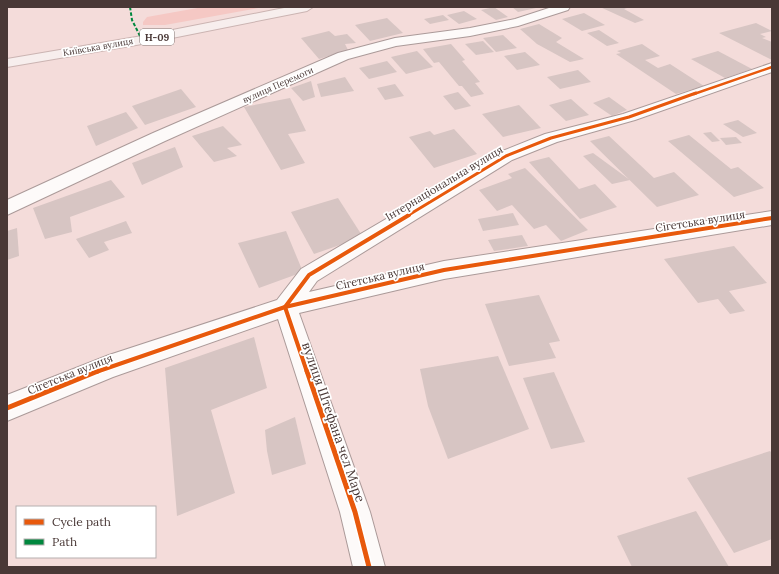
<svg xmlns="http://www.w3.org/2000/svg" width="779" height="574" viewBox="0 0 779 574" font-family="Lora,serif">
  <rect width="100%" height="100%" fill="#f4dcda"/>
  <path fill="#f5c8c4" d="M203,7H264L165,25H143V22L147,17Z"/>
  <g fill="#d7c5c3">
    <path d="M494,7L508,17L496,20L481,10Z"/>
    <path d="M512,7H536V8L518,12Z"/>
    <path d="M600,7H630L624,9L644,20L635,23Z"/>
    <path d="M464,11L477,19L459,24L447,15Z"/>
    <path d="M584,13L605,25L582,31L562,19Z"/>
    <path d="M443,15L449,20L430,24L424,19Z"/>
    <path d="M387,18L403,33L370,41L355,25Z"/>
    <path d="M756,23L772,31L760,34L766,37L762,38L772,42V60L719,33Z"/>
    <path d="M539,24L562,38L556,42L584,59L570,62L537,44L520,29Z"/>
    <path d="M599,30L619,43L607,46L587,33Z"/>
    <path d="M329,31L335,36L347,34L356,43L345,44L348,50L319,59L301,38Z"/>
    <path d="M503,35L517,48L496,52L483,38Z"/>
    <path d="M483,41L494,52L476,55L465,44Z"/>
    <path d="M451,44L465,60L462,61L480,82L475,83L484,94L471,97L462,86H459L439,62L434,63L423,49Z"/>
    <path d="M642,44L660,56L645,60L658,68L670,64L704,86L676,94L616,54L621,53L617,51Z"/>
    <path d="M417,51L433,67L406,74L391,57Z"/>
    <path d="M718,51L752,69L725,78L691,59Z"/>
    <path d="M525,52L540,65L517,70L504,56Z"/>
    <path d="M387,61L397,72L369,79L359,68Z"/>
    <path d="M578,70L591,82L560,89L547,77Z"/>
    <path d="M345,77L354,91L321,97L317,84Z"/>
    <path d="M311,81L315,97L303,101L291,88Z"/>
    <path d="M395,84L404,96L385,100L377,88Z"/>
    <path d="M181,89L196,107L145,125L132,106Z"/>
    <path d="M458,92L471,106L455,110L443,96Z"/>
    <path d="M609,97L627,110L612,116L593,103Z"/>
    <path d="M290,98L306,131L288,134L305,163L281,170L244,107Z"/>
    <path d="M571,99L589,115L566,121L549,105Z"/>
    <path d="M519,105L541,128L503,137L482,114Z"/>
    <path d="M126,112L138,128L96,146L87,126Z"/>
    <path d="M738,120L757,133L743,137L723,124Z"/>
    <path d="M223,126L242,145L227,148L237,156L214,162L192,136Z"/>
    <path d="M454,129L477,154L434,168L409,137L430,131L434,135Z"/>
    <path d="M711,132L720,141L712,142L703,133Z"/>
    <path d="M689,135L731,169L738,167L764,188L734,197L668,141Z"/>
    <path d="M609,136L654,178L674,172L699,195L657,207L590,141Z"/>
    <path d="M736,137L742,143L726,145L720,138Z"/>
    <path d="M175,147L183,167L142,185L132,163Z"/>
    <path d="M593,153L630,180L612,184L583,156Z"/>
    <path d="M549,157L579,189L595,184L617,207L580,219L529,162Z"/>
    <path d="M525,168L588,230L561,241L546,225L534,229L512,205L497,211L479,190L512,178L508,174Z"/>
    <path d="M111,180L125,197L70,217L72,232L45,239L33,208Z"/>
    <path d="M338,198L363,237L314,254L291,212Z"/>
    <path d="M513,213L519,225L483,231L478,219Z"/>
    <path d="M126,221L132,233L104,242L109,250L89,258L76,239Z"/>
    <path d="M17,228L19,256L7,260V231Z"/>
    <path d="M286,231L303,272L259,288L238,243Z"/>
    <path d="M522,235L528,246L494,251L488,240Z"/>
    <path d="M734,246L767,283L729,291L745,311L730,314L718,299L698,303L664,259Z"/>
    <path d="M539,295L560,341L549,343L556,358L509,366L485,304Z"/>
    <path d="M254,337L267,388L211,410L235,493L177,516L165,368Z"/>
    <path d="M498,356L529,429L448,459L428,406L420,369Z"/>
    <path d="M554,372L585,442L551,449L523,378Z"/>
    <path d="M295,417L306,464L272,475L267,451L265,430Z"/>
    <path d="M770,451L772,453V539L734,553L687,478Z"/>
    <path d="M696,511L729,567H632L617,536Z"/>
  </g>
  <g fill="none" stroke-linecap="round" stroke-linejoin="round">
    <g stroke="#ab9a99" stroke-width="2">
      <g id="minor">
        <path d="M552,7H570L568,10L518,26L470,36L396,46L348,59L165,141L7,215V200L153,133L338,53L395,38L470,28L515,19Z"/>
        <path d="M772,63V72L635,120L557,142L512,160L317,281L309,292L444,261L772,211V225L444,279L299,313L370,512L385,567H353L340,512L278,319L113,377L7,421V395L109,355L277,300L301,269L500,152L545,134L623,114Z"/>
      </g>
    </g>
    <g stroke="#cbb4b2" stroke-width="2">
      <path id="primary" d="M289,7H313L307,11L142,44L7,67V59L142,36Z"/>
    </g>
    <use href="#minor" fill="#fdfaf9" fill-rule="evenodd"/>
    <use href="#primary" fill="#f7eeed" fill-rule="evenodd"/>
    <path stroke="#00873e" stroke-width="2" stroke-dasharray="3.5 2" stroke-linecap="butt" d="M130,7L132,20L142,40"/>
    <g stroke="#fff" stroke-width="4">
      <path id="cycleway-far3" d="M694,94L772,67"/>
    </g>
    <g stroke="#fff" stroke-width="5">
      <path id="cycleway-far2" d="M407,216L506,156L551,138L629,117L696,93"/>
    </g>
    <g stroke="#fff" stroke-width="6">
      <g id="cycleway-far1">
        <path d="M96,372L285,307L444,270L772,218"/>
        <path d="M307,372L285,307L309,275L409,215"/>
      </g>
    </g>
    <g stroke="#fff" stroke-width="8">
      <g id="cycleway">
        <path d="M307,371L355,512L369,567"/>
        <path d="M7,408L98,371"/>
      </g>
    </g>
    <use href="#cycleway-far3" stroke="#e8590c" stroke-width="2.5"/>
    <use href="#cycleway-far2" stroke="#e8590c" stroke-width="3"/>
    <use href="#cycleway-far1" stroke="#e8590c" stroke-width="4"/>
    <use href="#cycleway" stroke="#e8590c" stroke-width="5"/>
  </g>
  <g text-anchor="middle" stroke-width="3.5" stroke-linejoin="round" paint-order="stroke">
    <g font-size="9" fill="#493836" stroke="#fff">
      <text transform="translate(98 47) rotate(-10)" y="3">Київська вулиця</text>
      <text transform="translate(278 85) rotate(-24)" y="3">вулиця Перемоги</text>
    </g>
    <rect fill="#fff" stroke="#807472" stroke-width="1" x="140" y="29" width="34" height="16" rx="3"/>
    <g font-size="10" font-weight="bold" fill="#493836">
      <text x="157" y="41">Н-09</text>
    </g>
    <g font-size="11" fill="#493836" stroke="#fff">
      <text transform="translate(444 183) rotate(-31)" y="4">Інтернаціональна вулиця</text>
      <text transform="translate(700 221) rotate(-9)" y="4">Сігетська вулиця</text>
      <text transform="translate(380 276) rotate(-13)" y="4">Сігетська вулиця</text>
      <text transform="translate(70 374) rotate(-22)" y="4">Сігетська вулиця</text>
    </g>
    <g font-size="13" fill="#493836" stroke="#fff">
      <text transform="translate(334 422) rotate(71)" y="5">вулиця Штефана чел Маре</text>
    </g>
  </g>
  <rect width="779" height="574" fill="none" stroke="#493836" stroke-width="16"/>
  <rect x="16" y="506" width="140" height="52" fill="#ffffff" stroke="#b6afaf"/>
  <rect x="24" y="519" width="20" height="6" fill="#e8590c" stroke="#b6afaf"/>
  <text x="52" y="526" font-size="12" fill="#493836">Cycle path</text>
  <rect x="24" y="539" width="20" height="6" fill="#00873e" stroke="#b6afaf"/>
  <text x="52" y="546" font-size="12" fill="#493836">Path</text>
</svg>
